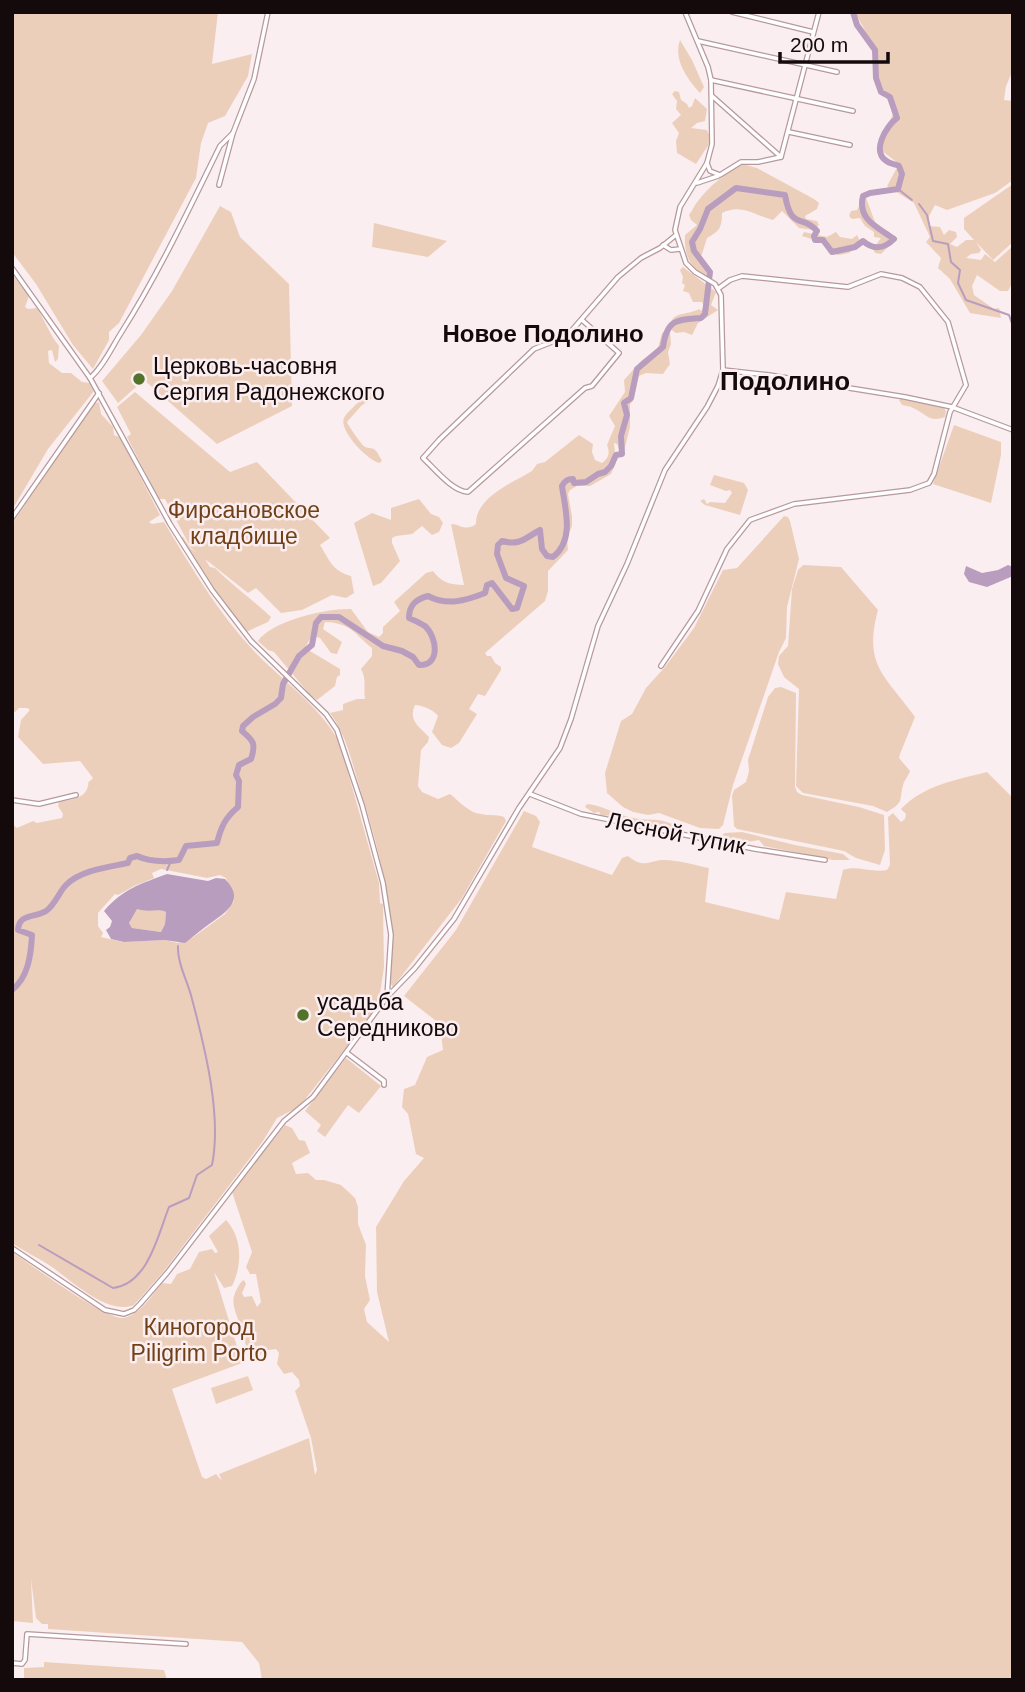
<svg xmlns="http://www.w3.org/2000/svg" width="1025" height="1692" viewBox="0 0 1025 1692" font-family="Helvetica,sans-serif">
  <rect width="100%" height="100%" fill="#fbeef0"/>
  <g fill="#eccfba" fill-rule="evenodd">
    <path d="M12,12H218L212,64L252,54L248,76L225,116L208,123L201,143L196,178L119,323L109,332V340L93,369L73,345L36,284L12,252Z"/>
    <path d="M855,12H1013V70L1006,86L1004,100L1013,101V180L995,193L947,210L935,205L929,216V226L940,227L944,235L949,230L956,232L957,237L950,244L957,247L966,240H974L964,229V218L1013,184V242L993,260L976,242L981,250L979,253L971,254L966,258L981,260L985,254L995,262L1013,246V281L1008,291H1000L977,275L972,286L974,295L994,309L999,308L1001,318L970,313L950,279L938,268L941,258L926,242L930,237L914,203L887,186L899,164L881,150L882,141L893,114L872,61L877,53Z"/>
    <path d="M680,40L692,60L704,87L700,93C687,79 673,59 680,40Z"/>
    <path d="M675,91L679,92L681,100L687,104L689,108L692,106L695,98L707,109L705,121L697,123L691,128L707,130L709,135V144L696,164L677,153L676,141L679,133L672,123L681,115L676,109L677,101L672,94Z"/>
    <path d="M742,164L757,168L814,199L819,203L817,209L805,216L806,219L817,221L819,225L814,230L799,228L782,211L773,220C754,215 741,203 722,213C722,227 720,231 707,238L701,257C706,262 710,271 705,277C689,266 684,254 685,235L697,225L691,220L689,215C693,210 694,205 698,201C709,186 726,173 742,164Z"/>
    <path d="M865,195L875,222L897,238L881,254L875,253L873,249L881,238L874,237V232L865,226L860,218L852,219L849,216L851,211L857,210Z"/>
    <path d="M220,206L231,212L240,237L289,284L292,406L217,444L144,380L118,403L102,381L141,335L172,291Z"/>
    <path d="M374,223L447,241L428,257L372,247Z"/>
    <path d="M804,232L827,237L836,232L840,237L852,239L857,235L859,239V245L849,253L839,255L829,253L825,245L818,241L802,236Z"/>
    <path d="M683,267L716,292L711,305L718,310L698,323L692,335L684,332L676,333L670,329C670,310 687,316 699,309L701,311L704,306L702,302H693L689,293L683,291L685,285L682,283L683,277L680,270Z"/>
    <path d="M12,274L29,296L25,307L28,309L37,308C45,321 50,335 59,346L58,359L55,362L52,350L48,351L49,363L62,373H71L82,382L90,383L94,391L48,449L12,510Z"/>
    <path d="M666,330L670,332L671,344L668,352L670,364L663,374L646,373L639,376L633,401L630,404V427L624,451L620,452L617,444L614,443L616,463L611,474L590,486H577L570,490L568,494L572,516V526L567,538L568,550L548,571V591L545,601L485,653L487,656H491L495,663L501,667V670L485,696L478,694L469,709L477,714L459,743L451,748L442,745L432,732L438,716C434,710 422,705 415,705C408,721 419,726 429,737L428,742L421,750L418,786L422,792L438,799L450,794C459,801 469,813 481,814C489,816 496,814 504,817L506,821L462,898L393,987L390,983C397,913 379,849 358,782C351,758 345,733 330,713L343,710V704L357,699H365C363,688 367,680 361,669L372,656V648C355,635 352,623 325,622L323,629L342,642L337,654L331,653L320,638L312,635L305,648L340,669V675L337,677L335,686L317,700L310,695L274,652L268,650L258,641C271,621 327,608 351,609L368,632L379,637L383,633V627L400,611L394,602L426,573L433,571C441,582 450,585 464,585L451,524C459,524 466,532 476,524C475,498 512,483 532,471L537,464L545,462L579,435L593,444L592,452L595,460L602,463C609,458 610,453 607,445L615,426L609,416L625,392L624,380L641,361L658,348L662,333Z"/>
    <path d="M372,391L375,393L374,397L361,406L347,422C348,425 361,444 364,446C367,449 372,447 375,450C378,452 379,457 382,460L380,463C369,462 338,430 344,418C347,412 366,395 372,391Z"/>
    <path d="M135,392L230,472L257,462L330,538L320,545C329,559 332,571 351,576L354,593L346,598L332,595L302,610L281,613L256,588L248,593L205,559L210,567L215,568C233,586 252,599 271,617L268,622L246,632L213,590L180,537H183L191,549L196,552L191,548L165,499H159L127,437L131,434L117,407Z"/>
    <path d="M903,398L944,408L946,411L945,417C929,423 927,414 913,408C910,406 906,406 902,405L899,400Z"/>
    <path d="M99,402L101,414L113,427L114,435L119,437L125,447L160,515L149,522L152,524L164,522C191,567 217,611 253,650C282,681 320,705 340,744L379,883L380,903L383,904L384,967L378,1007L303,1102L295,1109L277,1118L263,1141L164,1271L134,1305C107,1316 70,1279 49,1265C37,1257 25,1252 12,1243V824L17,828L33,821L37,823L62,818L63,814L58,806L59,802C69,800 83,799 87,789C91,778 84,787 93,778L80,761L43,764L18,737L21,720L30,710L27,708H19L15,712L12,711V524L92,405ZM161,869L207,878L220,875L226,878L234,901L225,914L192,938L178,943L166,940L123,942L101,937L103,933L98,926V913L115,894L118,895L134,886L154,878L152,873Z"/>
    <path d="M954,425L1001,442V455L991,503L933,484Z"/>
    <path d="M714,475L744,483L748,490L740,515L705,505L700,501L704,499L707,504L710,502L725,503L732,493L730,490L726,491L710,485Z"/>
    <path d="M419,499L431,514L439,517L443,523L439,532L432,535L422,526L412,534L396,536L392,538V543L400,561L381,583L373,586L354,523L372,513L391,520V508Z"/>
    <path d="M784,516L788,517L790,521L799,559L787,607L786,638L779,652L733,785L723,825L719,829L700,828L659,813L648,815L633,812L623,807L607,793L605,773L621,721L632,714L646,688L665,667L694,628L723,570L737,568Z"/>
    <path d="M803,565L841,567L878,610C863,666 885,675 915,717L900,754L899,758L910,771C909,775 906,778 904,782C898,800 906,801 887,812L873,806L803,793L796,786L799,689L784,677L778,664L779,656L788,646L792,589L798,570Z"/>
    <path d="M781,687L796,693L795,787L797,792L802,795L859,807L884,815L885,850L880,865L856,858L844,851L737,829L734,826L732,796L734,790L746,782L749,771L748,760L768,697L775,688Z"/>
    <path d="M987,772L1013,798V1680H262L259,1663L242,1642L48,1629V1624H42L36,1618L31,1579L33,1623L12,1621V1252C30,1264 106,1320 123,1318C139,1316 153,1294 162,1283L171,1284L177,1274L190,1269L199,1252L212,1249L215,1253L218,1252L209,1236L226,1220C243,1238 242,1266 232,1286L224,1288L214,1272L242,1363L172,1389L202,1477L206,1479L216,1474L222,1481L219,1474L309,1438L315,1475L317,1470L311,1438L295,1391L300,1386L299,1380L292,1372L284,1374L277,1364L279,1353L276,1349L268,1350L251,1360C246,1350 245,1339 241,1328C235,1308 227,1301 242,1281L244,1280L246,1284L242,1293L244,1297L252,1296L257,1307L261,1302L256,1274H250L246,1267L252,1252L232,1192L285,1125L292,1128L299,1140L305,1141L310,1153L292,1163L296,1174L308,1173L316,1180H324L341,1185L355,1198L358,1207V1224L366,1245L365,1276L370,1300L364,1309L367,1322L389,1342L377,1292L376,1227L404,1181L424,1158L416,1154L408,1114L402,1107L404,1089L415,1085L427,1057L443,1050L440,1024L404,996L456,930L524,811L536,816L540,822L532,847L612,875L622,858L628,856C643,868 647,862 661,860C675,859 695,865 709,868L705,902L779,920L786,892L836,899L843,870C856,865 872,873 887,870L890,865L888,817L893,813L901,822L905,819L906,814L901,809C924,785 956,780 987,772Z"/>
    <path d="M587,804C602,805 614,814 629,817C649,822 656,816 677,826L662,829L658,825L652,827C642,822 633,824 624,818L617,819L612,816L601,815L599,812L594,813L585,807Z"/>
    <path d="M742,832L795,845L843,854L850,860H833L764,846L759,840C748,843 732,841 722,835L725,833Z"/>
    <path d="M135,909L163,910L166,912L165,924L161,932L132,928L129,923Z"/>
    <path d="M346,1058L381,1086L359,1113L348,1105L325,1137L317,1131L321,1125L305,1111Z"/>
    <path d="M248,1376L253,1390L216,1404L211,1388Z"/>
    <path d="M44,1662L164,1670L167,1680H24V1668L44,1667Z"/>
  </g>
  <g fill="#b99dbe" fill-rule="evenodd">
    <path d="M1008,565L1013,567V576L987,587L969,582L964,574L966,566L982,573L998,570Z"/>
    <path d="M167,874L208,881L216,878L225,879C245,899 228,911 212,922C202,929 194,936 185,943L165,940L124,942L111,939L106,930L110,927L112,921L104,911C123,889 140,884 167,874ZM137,909C149,913 158,908 166,912L165,924L161,932L132,928L129,923Z"/>
  </g>
  <g fill="none" stroke-linecap="round" stroke-linejoin="round">
    <g stroke="#b99dbe" stroke-width="2">
      <path d="M898,189L912,200"/>
      <path d="M919,204L927,215L933,241L948,244L951,262L960,270L958,283L966,300L1009,315L1013,326"/>
      <path d="M167,870L171,861"/>
      <path d="M39,1245L113,1288C148,1284 158,1235 169,1207L189,1198L197,1175L212,1165C222,1116 205,1048 192,999C188,982 177,963 178,946"/>
    </g>
    <path stroke="#b99dbe" stroke-width="6" d="M12,990C28,978 31,955 32,935L18,930C19,913 35,918 46,911C55,905 59,892 66,885C81,870 109,867 128,863L130,858L137,856C150,862 165,862 179,860L186,846L217,843C221,827 225,818 238,807L239,781L236,775L239,765L251,759C256,744 254,741 242,731L243,726L253,717L275,704L281,698L283,684L299,656L312,645L316,623L321,617H339L383,646L402,651L413,657L419,665C441,666 437,637 425,626C420,623 414,620 409,618C409,605 416,599 428,596C447,606 465,601 485,593L487,585L492,583L512,609L517,608L524,586L506,578L497,554L498,545L502,541C520,546 525,538 540,530L542,549L547,556L553,557C575,540 565,509 562,486C565,481 567,479 573,479L574,483L586,482L598,474L605,472L611,466L616,455L622,454L621,436L627,415L624,403L631,398L637,369L663,347C667,319 676,320 701,318L705,314L710,272L694,251L692,242L700,229L708,209L736,188L785,195C791,231 803,214 817,231L814,236L815,240H823L832,252L855,247L863,241C873,250 884,249 894,239C879,228 857,220 863,196L870,193L898,189L902,174L899,166C895,164 891,164 888,162C870,153 886,126 897,118L890,97L881,92L876,78L875,50L857,25L853,12"/>
    <g stroke="#b6999d" stroke-width="6">
      <g id="minor">
        <path d="M732,12L813,32"/>
        <path d="M698,41L837,72"/>
        <path d="M711,80L853,111"/>
        <path d="M712,96L781,157"/>
        <path d="M789,132L850,145"/>
        <path d="M707,163L710,171L720,175L741,162H758L781,157L819,12"/>
        <path d="M697,183L718,176"/>
        <path d="M219,185L233,133"/>
        <path d="M663,245L671,250L680,249"/>
        <path d="M582,320L619,353L592,386L585,388L468,492C452,491 435,469 423,458L440,439L534,349L567,336L618,277L641,258L660,248L676,235"/>
        <path d="M12,518L99,393"/>
        <path d="M661,666L698,611L727,549L750,520L794,504L910,490L929,483L934,474L950,412L966,385L948,322L920,287L902,278L881,274L848,287L742,276L730,280L719,288"/>
        <path d="M530,794L581,814L755,849L825,860"/>
        <path d="M12,800L39,804L76,795"/>
        <path d="M347,1053L384,1081V1085"/>
        <path d="M12,1248L105,1310L124,1314L134,1310L140,1304L167,1273L284,1121L313,1097L387,997"/>
        <path d="M12,1663L22,1664L25,1660L27,1634L186,1644"/>
      </g>
    </g>
    <g stroke="#b6999d" stroke-width="6">
      <g id="tertiary">
        <path d="M12,268L90,378L170,524L212,590L251,641L326,714L337,730L362,805L383,883L391,935L387,997"/>
        <path d="M723,370L769,375L905,397L952,407L1013,430"/>
        <path d="M90,378C103,367 112,347 121,333C159,273 189,209 220,146L233,133L254,79L268,12"/>
        <path d="M387,997L415,968L454,919L519,808L560,748L571,719L598,626L627,564L665,470L707,407L718,386L723,370L721,295L715,284L695,272L686,263L675,230L680,207L707,163L712,144L711,80L708,67L685,12"/>
      </g>
    </g>
    <use href="#minor" stroke="#fff" stroke-width="3.5"/>
    <use href="#tertiary" stroke="#fff" stroke-width="3.5"/>
  </g>
  <g fill="#53732a" stroke="#fbeef0" stroke-width="2.5">
    <circle cx="139" cy="379" r="7"/>
    <circle cx="303" cy="1015" r="7"/>
  </g>
  <g text-anchor="middle" stroke-width="5" stroke-linejoin="round" paint-order="stroke">
    <g font-size="23" fill="#140a0b" stroke="#fbeef0" text-anchor="start">
      <text x="153" y="374">Церковь-часовня<tspan x="153" dy="26">Сергия Радонежского</tspan></text>
      <text x="317" y="1010">усадьба<tspan x="317" dy="26">Середниково</tspan></text>
    </g>
    <g font-size="23" fill="#714017" stroke="#fbeef0">
      <text x="244" y="518">Фирсановское<tspan x="244" dy="26">кладбище</tspan></text>
      <text x="199" y="1335">Киногород<tspan x="199" dy="26">Piligrim Porto</tspan></text>
    </g>
    <g font-size="23" fill="#140a0b" stroke="#fbeef0">
      <text transform="translate(676 833) rotate(11)" y="8">Лесной тупик</text>
    </g>
    <g font-size="24" font-weight="bold" fill="#140a0b" stroke="#fbeef0">
      <text x="543" y="342">Новое Подолино</text>
    </g>
    <g font-size="26" font-weight="bold" fill="#140a0b" stroke="#fbeef0">
      <text x="785" y="390">Подолино</text>
    </g>
  </g>
  <rect width="1025" height="1692" fill="none" stroke="#140a0b" stroke-width="28"/>
  <path d="M780 52v10h108v-10" fill="none" stroke="#140a0b" stroke-width="3.5"/>
  <text x="790" y="52" font-size="21" fill="#140a0b" stroke="#fbeef0" stroke-width="5" paint-order="stroke">200 m</text>
</svg>
